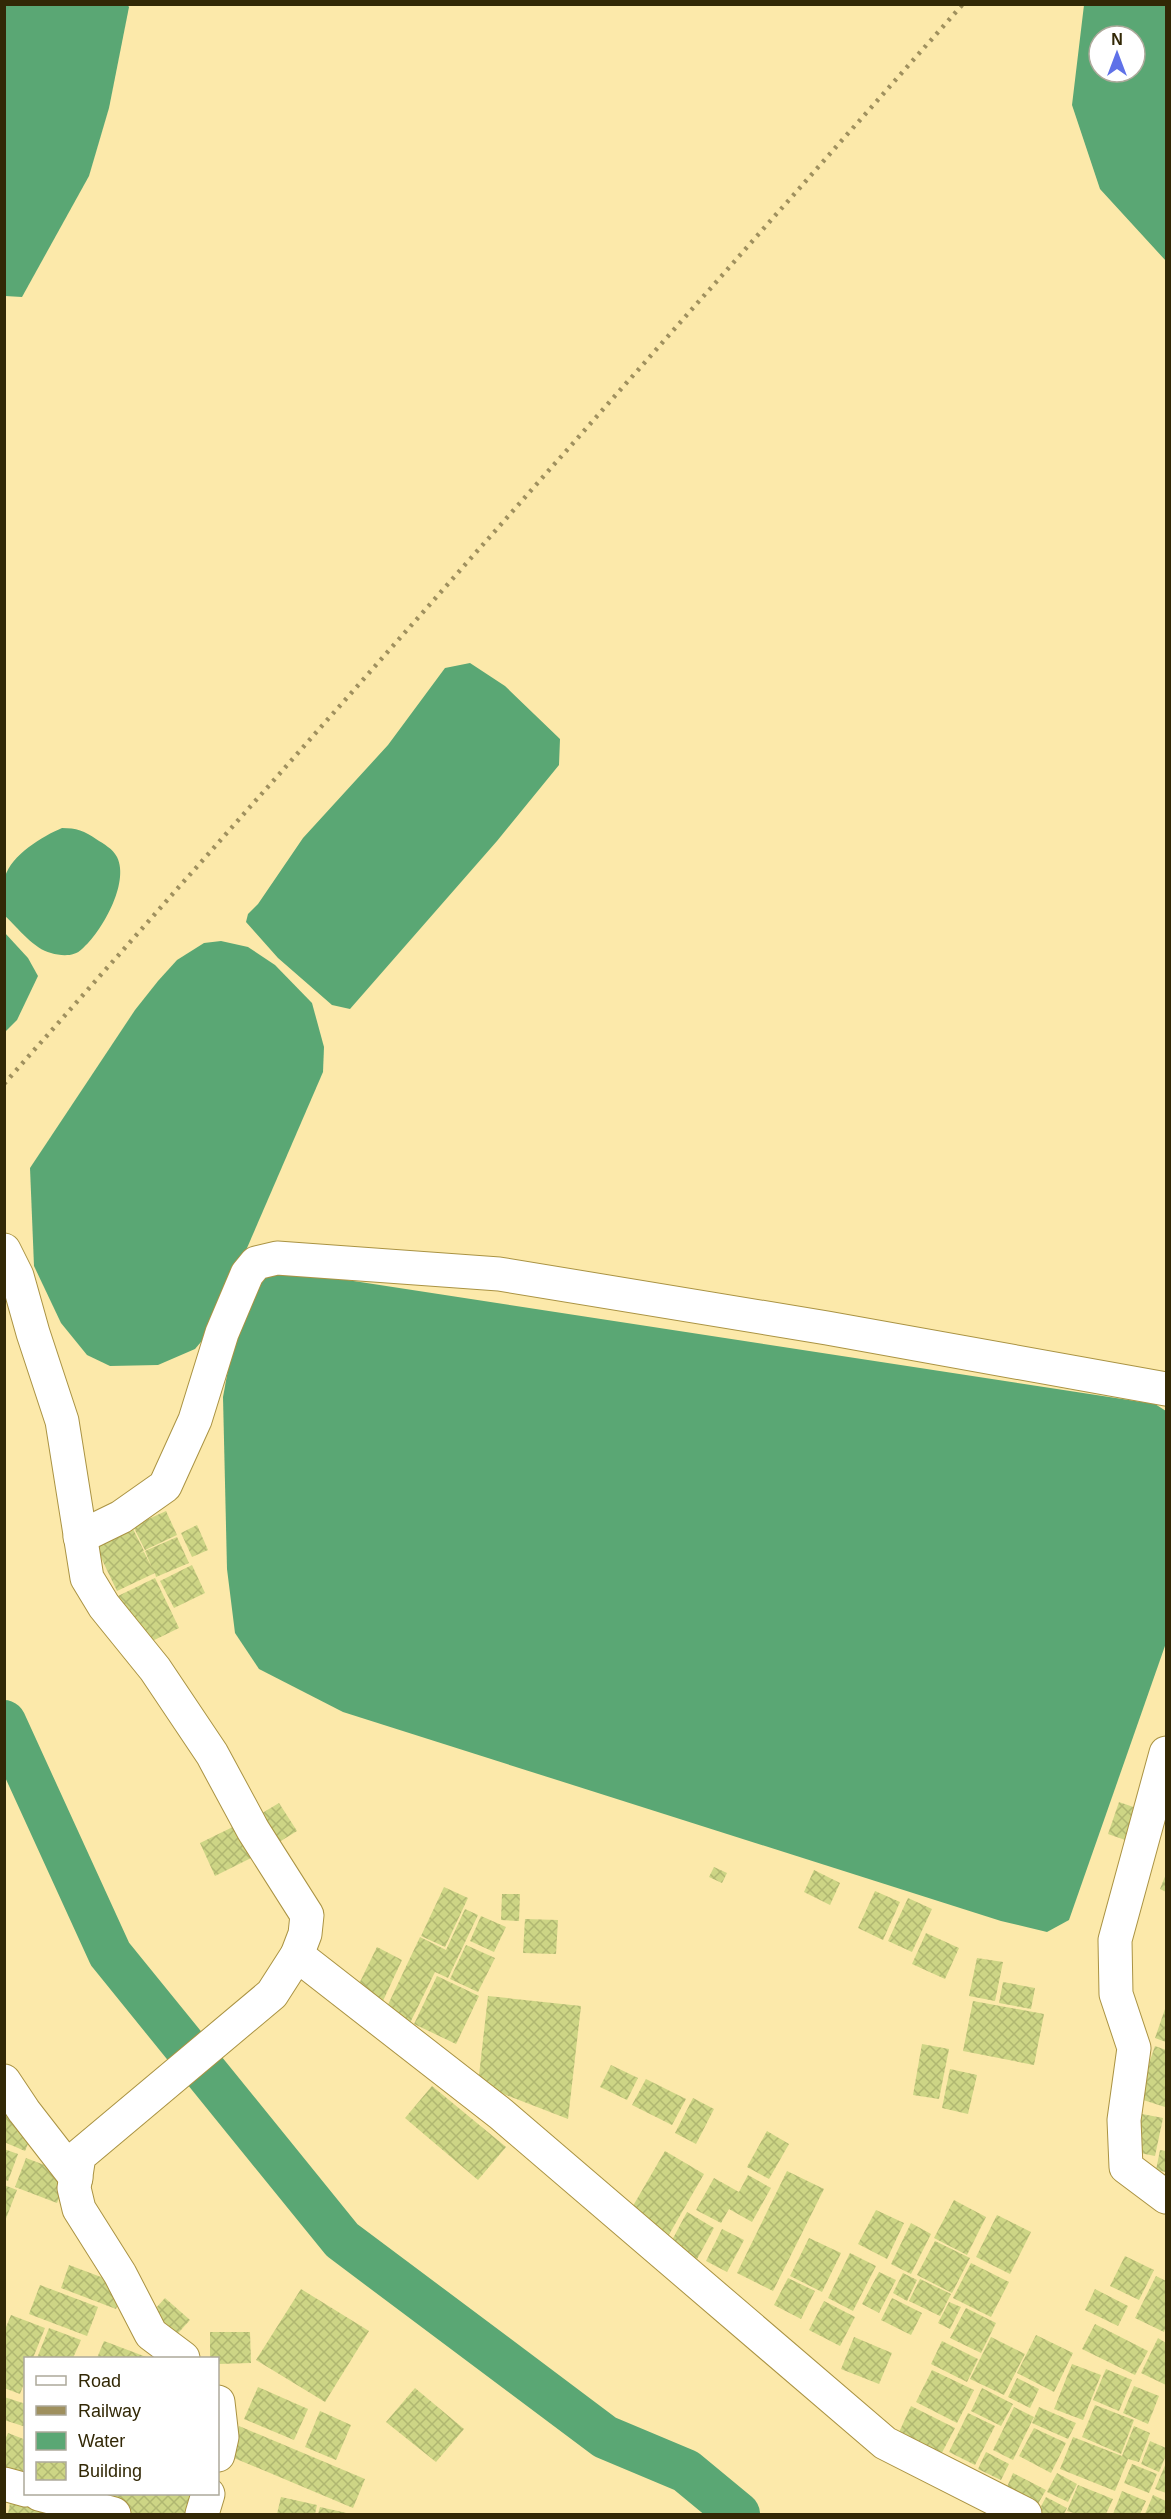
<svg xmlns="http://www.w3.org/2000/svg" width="1171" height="2519" viewBox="0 0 1171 2519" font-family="Helvetica,sans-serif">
  <defs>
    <pattern id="building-cross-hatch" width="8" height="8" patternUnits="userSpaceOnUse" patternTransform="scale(1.5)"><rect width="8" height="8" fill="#cdd585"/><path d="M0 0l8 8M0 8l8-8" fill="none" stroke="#b0b771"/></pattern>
  </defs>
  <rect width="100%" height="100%" fill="#fce9aa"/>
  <g fill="#5aa774" fill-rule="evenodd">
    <path d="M127,4L129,7L109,108L89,176L22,297L5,296V5Z"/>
    <path d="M1084,5H1166V261L1100,189L1072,105ZM1099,36H1135V72H1099Z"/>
    <path d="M470,663L505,686L560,739L559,765L497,841L350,1009L332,1005L278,958L246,922L248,914L258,904L303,838L388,745L445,668Z"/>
    <path d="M62,828C76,828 85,831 96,839C104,844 113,849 117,857C130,883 101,933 82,949C74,957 61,956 51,953C34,949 18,928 5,916C4,904 2,888 5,877C11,855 43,836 62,828Z"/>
    <path d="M5,933L28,958L38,976L17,1020L5,1032Z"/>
    <path d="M221,941L248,947L275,965L312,1003L324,1047L323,1072L212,1329L195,1349L158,1365L110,1366L87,1355L61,1323L34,1266L30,1168L135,1010L158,981L177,960L204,943Z"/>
    <path d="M269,1268L1155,1404L1166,1411V1643L1069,1920L1047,1932L1001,1921L343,1712L259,1669L235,1633L227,1569L223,1397L235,1332Z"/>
  </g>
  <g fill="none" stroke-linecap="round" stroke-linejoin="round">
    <path stroke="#5aa774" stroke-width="44" d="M4,1722L110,1954L342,2240L605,2437L686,2471L738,2514"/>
  </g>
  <g fill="url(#building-cross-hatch)">
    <path d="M166,1511L177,1535L145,1550L133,1526Z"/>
    <path d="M197,1525L208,1550L192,1557L181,1533Z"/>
    <path d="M132,1527L144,1551L140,1553L144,1552L152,1568L145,1551L177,1537L189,1563L156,1577L155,1573L117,1591L95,1545Z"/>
    <path d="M192,1565L205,1593L174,1608L160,1581Z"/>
    <path d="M155,1578L179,1628L142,1646L118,1596Z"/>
    <path d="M1119,1802L1142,1810L1131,1842L1108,1834Z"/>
    <path d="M279,1803L297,1831L271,1847L254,1818Z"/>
    <path d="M243,1822L259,1854L215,1876L200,1843Z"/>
    <path d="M714,1867L727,1873L722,1883L709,1877Z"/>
    <path d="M814,1870L840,1883L830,1905L804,1892Z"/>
    <path d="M1166,1874V1892L1160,1889Z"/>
    <path d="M444,1887L468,1898L445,1947L421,1936Z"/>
    <path d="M875,1891L900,1902L883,1940L858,1928Z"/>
    <path d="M502,1894H520L519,1921L501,1920Z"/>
    <path d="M908,1898L932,1909L912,1952L888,1941Z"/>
    <path d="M465,1909L478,1915L448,1978L435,1972L409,2025L384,2013L420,1937L446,1950Z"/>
    <path d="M481,1916L506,1927L494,1952L470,1941Z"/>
    <path d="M525,1919L558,1920L556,1954L523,1953Z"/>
    <path d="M926,1933L959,1948L945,1979L912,1964Z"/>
    <path d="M466,1945L495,1958L478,1992L450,1979Z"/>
    <path d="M377,1947L402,1960L382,2003L356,1990Z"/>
    <path d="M977,1958L1003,1962L995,2001L969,1996Z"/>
    <path d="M437,1976L479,1996L456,2044L414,2024Z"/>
    <path d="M1003,1982L1035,1988L1031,2009L999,2003Z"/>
    <path d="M488,1996L581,2006L568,2119L478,2084Z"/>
    <path d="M973,2001L1044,2014L1034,2065L963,2051Z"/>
    <path d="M1166,2006V2042L1155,2038Z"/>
    <path d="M922,2044L949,2049L939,2099L913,2095Z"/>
    <path d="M1155,2046L1166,2050L1165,2107L1137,2098Z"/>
    <path d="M611,2065L638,2078L627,2100L600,2087Z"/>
    <path d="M950,2069L977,2075L968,2114L942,2108Z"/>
    <path d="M646,2079L686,2099L672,2125L632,2105Z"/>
    <path d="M432,2086L506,2147L478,2180L405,2118Z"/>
    <path d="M693,2098L714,2109L696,2144L675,2133Z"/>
    <path d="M1137,2113L1163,2118L1155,2156L1130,2151Z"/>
    <path d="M4,2114L35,2127L25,2151L4,2142Z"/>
    <path d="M767,2131L789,2144L769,2179L747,2167Z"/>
    <path d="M4,2149L18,2154L8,2181L4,2180Z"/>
    <path d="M1160,2150L1166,2151V2172L1156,2170Z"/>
    <path d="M665,2151L704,2174L663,2245L630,2211Z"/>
    <path d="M26,2158L68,2174L57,2203L15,2187Z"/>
    <path d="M787,2171L824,2189L773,2291L737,2273Z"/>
    <path d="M748,2175L771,2188L752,2222L729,2209L721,2223L696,2210L714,2178L739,2192Z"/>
    <path d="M4,2185L17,2190L5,2221H4Z"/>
    <path d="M954,2200L986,2217L967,2255L934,2238Z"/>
    <path d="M876,2210L904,2223L887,2259L858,2244Z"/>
    <path d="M687,2212L714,2228L697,2259L670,2244Z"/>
    <path d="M997,2215L1031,2232L1010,2274L976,2257Z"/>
    <path d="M911,2223L931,2234L911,2274L891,2264Z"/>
    <path d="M722,2229L744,2240L727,2272L706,2261Z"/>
    <path d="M809,2238L841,2253L822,2292L790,2276Z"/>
    <path d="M935,2241L970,2258L952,2293L917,2275Z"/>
    <path d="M850,2253L876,2266L853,2311L828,2298Z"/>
    <path d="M1125,2256L1154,2270L1139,2300L1110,2286Z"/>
    <path d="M971,2263L1009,2282L991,2317L953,2298Z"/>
    <path d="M69,2265L125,2286L116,2309L61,2288Z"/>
    <path d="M879,2272L896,2280L879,2313L862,2304Z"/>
    <path d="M903,2273L917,2280L907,2301L893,2293Z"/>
    <path d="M1156,2276L1166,2281V2326L1164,2332L1135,2318Z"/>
    <path d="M788,2278L815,2291L801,2319L774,2305Z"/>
    <path d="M920,2279L951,2294L940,2316L909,2301Z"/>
    <path d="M40,2285L98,2307L87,2336L29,2314Z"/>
    <path d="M301,2289L369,2331L325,2402L256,2360Z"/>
    <path d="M1095,2289L1128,2306L1118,2326L1085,2310Z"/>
    <path d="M165,2298L190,2320L171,2341L146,2319Z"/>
    <path d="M892,2298L922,2313L911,2335L881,2320Z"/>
    <path d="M824,2301L855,2317L840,2346L809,2330Z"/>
    <path d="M949,2302L961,2307L950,2329L938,2323Z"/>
    <path d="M966,2308L996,2323L981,2353L950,2338Z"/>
    <path d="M11,2315L45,2328L33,2358H26V2378L20,2394L4,2388V2332Z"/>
    <path d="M1095,2324L1148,2351L1135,2375L1082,2349Z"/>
    <path d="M49,2328L81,2340L73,2358H37Z"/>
    <path d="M210,2332H250L251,2363L218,2364V2358H210Z"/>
    <path d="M1036,2335L1073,2353L1054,2392L1017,2373Z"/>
    <path d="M854,2337L892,2353L879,2384L841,2369Z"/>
    <path d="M991,2337L1025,2354L1004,2395L970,2379Z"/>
    <path d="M1158,2338L1166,2343V2385L1141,2373Z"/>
    <path d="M104,2341L149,2358H97Z"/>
    <path d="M942,2341L978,2359L967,2382L931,2364Z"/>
    <path d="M1072,2364L1101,2375L1083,2420L1054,2409Z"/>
    <path d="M1106,2369L1132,2380L1119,2411L1093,2400Z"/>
    <path d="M932,2370L974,2390L957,2423L916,2402Z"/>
    <path d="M1017,2378L1039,2389L1030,2408L1008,2397Z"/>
    <path d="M1134,2386L1159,2396L1148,2424L1123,2413Z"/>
    <path d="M258,2387L308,2409L294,2440L244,2419Z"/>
    <path d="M415,2388L464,2429L436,2462L386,2422Z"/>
    <path d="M982,2388L1013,2404L1001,2426L971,2411Z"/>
    <path d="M4,2397L26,2404V2427L4,2420Z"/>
    <path d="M1095,2405L1134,2420L1121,2454L1082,2437Z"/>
    <path d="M911,2406L955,2428L937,2462L895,2441Z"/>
    <path d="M1014,2407L1034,2417L1013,2460L993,2450Z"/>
    <path d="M1039,2407L1076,2423L1068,2439L1032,2423Z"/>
    <path d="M320,2411L351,2425L336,2460L305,2447Z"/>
    <path d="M968,2413L995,2426L975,2465L949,2452Z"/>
    <path d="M239,2426L365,2479L353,2508L227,2455Z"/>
    <path d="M1134,2426L1150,2433L1139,2462L1128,2459L1115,2491L1060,2469L1073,2437L1122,2456Z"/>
    <path d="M1034,2428L1066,2443L1051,2473L1019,2456Z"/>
    <path d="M8,2433L26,2440V2464L18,2484L4,2479V2442Z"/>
    <path d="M1150,2441L1166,2448V2455L1159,2472L1141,2464Z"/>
    <path d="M986,2452L1009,2464L1001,2480L978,2469Z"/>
    <path d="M1166,2463V2493L1155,2489Z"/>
    <path d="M1132,2464L1157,2474L1149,2493L1124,2483Z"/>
    <path d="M1013,2473L1046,2490L1035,2509L1004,2494Z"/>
    <path d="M1057,2473L1077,2484L1068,2502L1047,2492Z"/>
    <path d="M1078,2485L1113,2499L1106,2514H1077L1067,2511Z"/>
    <path d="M1122,2491L1146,2501L1140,2514H1113Z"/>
    <path d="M82,2494H196L189,2514H133L81,2499Z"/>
    <path d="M1153,2495L1166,2501V2514H1145Z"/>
    <path d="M281,2497L317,2505L315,2514H277Z"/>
    <path d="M1046,2497L1067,2508L1064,2514H1037Z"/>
    <path d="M10,2503L57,2514H8Z"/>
    <path d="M320,2507L351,2514H318Z"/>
  </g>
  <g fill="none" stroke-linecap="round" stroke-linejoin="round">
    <g stroke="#aa9343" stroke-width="35">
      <g id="minor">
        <path d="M4,1250L17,1276L33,1333L62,1421L87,1578L104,1606L155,1669L212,1754L253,1830L307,1915L305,1934L297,1955L272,1994L79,2156L74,2188L79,2209L120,2274L151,2334L183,2358"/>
        <path d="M80,1537L121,1517L165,1486L195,1420L222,1333L247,1274L256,1263L277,1258L499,1274L827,1328L1166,1389"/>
        <path d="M1166,1753L1115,1940L1116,1994L1134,2048L1124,2120L1126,2167L1166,2197"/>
        <path d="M297,1955L501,2114L885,2443L1025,2514"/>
        <path d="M4,2081L24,2111L76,2178"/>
        <path d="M218,2402L222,2437L218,2455"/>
        <path d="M4,2484L26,2490"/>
        <path d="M39,2494L114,2514"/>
        <path d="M202,2514L208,2494"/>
      </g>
    </g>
    <use href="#minor" stroke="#fff" stroke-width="33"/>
    <path stroke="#9f905e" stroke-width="4.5" stroke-dasharray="3 6" stroke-linecap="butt" d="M4,1084L963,4"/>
  </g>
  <rect width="1171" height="2519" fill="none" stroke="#322806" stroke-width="12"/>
  <rect x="24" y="2357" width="195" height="138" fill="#ffffff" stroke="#ada99b" stroke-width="1.5"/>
  <rect x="36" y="2376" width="30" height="9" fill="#ffffff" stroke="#ada99b" stroke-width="1.5"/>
  <text x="78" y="2387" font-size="18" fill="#322806">Road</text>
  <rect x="36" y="2406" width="30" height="9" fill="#9f905e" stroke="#ada99b" stroke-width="1.5"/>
  <text x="78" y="2417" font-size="18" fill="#322806">Railway</text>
  <rect x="36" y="2432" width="30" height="18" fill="#5aa774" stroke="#ada99b" stroke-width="1.5"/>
  <text x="78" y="2447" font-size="18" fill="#322806">Water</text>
  <rect x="36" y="2462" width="30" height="18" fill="url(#building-cross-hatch)" stroke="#ada99b" stroke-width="1.5"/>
  <text x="78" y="2477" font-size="18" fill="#322806">Building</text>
  <g transform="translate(1117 54)"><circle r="28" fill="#ffffff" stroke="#ada99b" stroke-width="1.5"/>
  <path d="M0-4.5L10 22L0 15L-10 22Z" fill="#5f71e8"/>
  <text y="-9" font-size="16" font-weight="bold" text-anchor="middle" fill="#322806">N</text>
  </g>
</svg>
